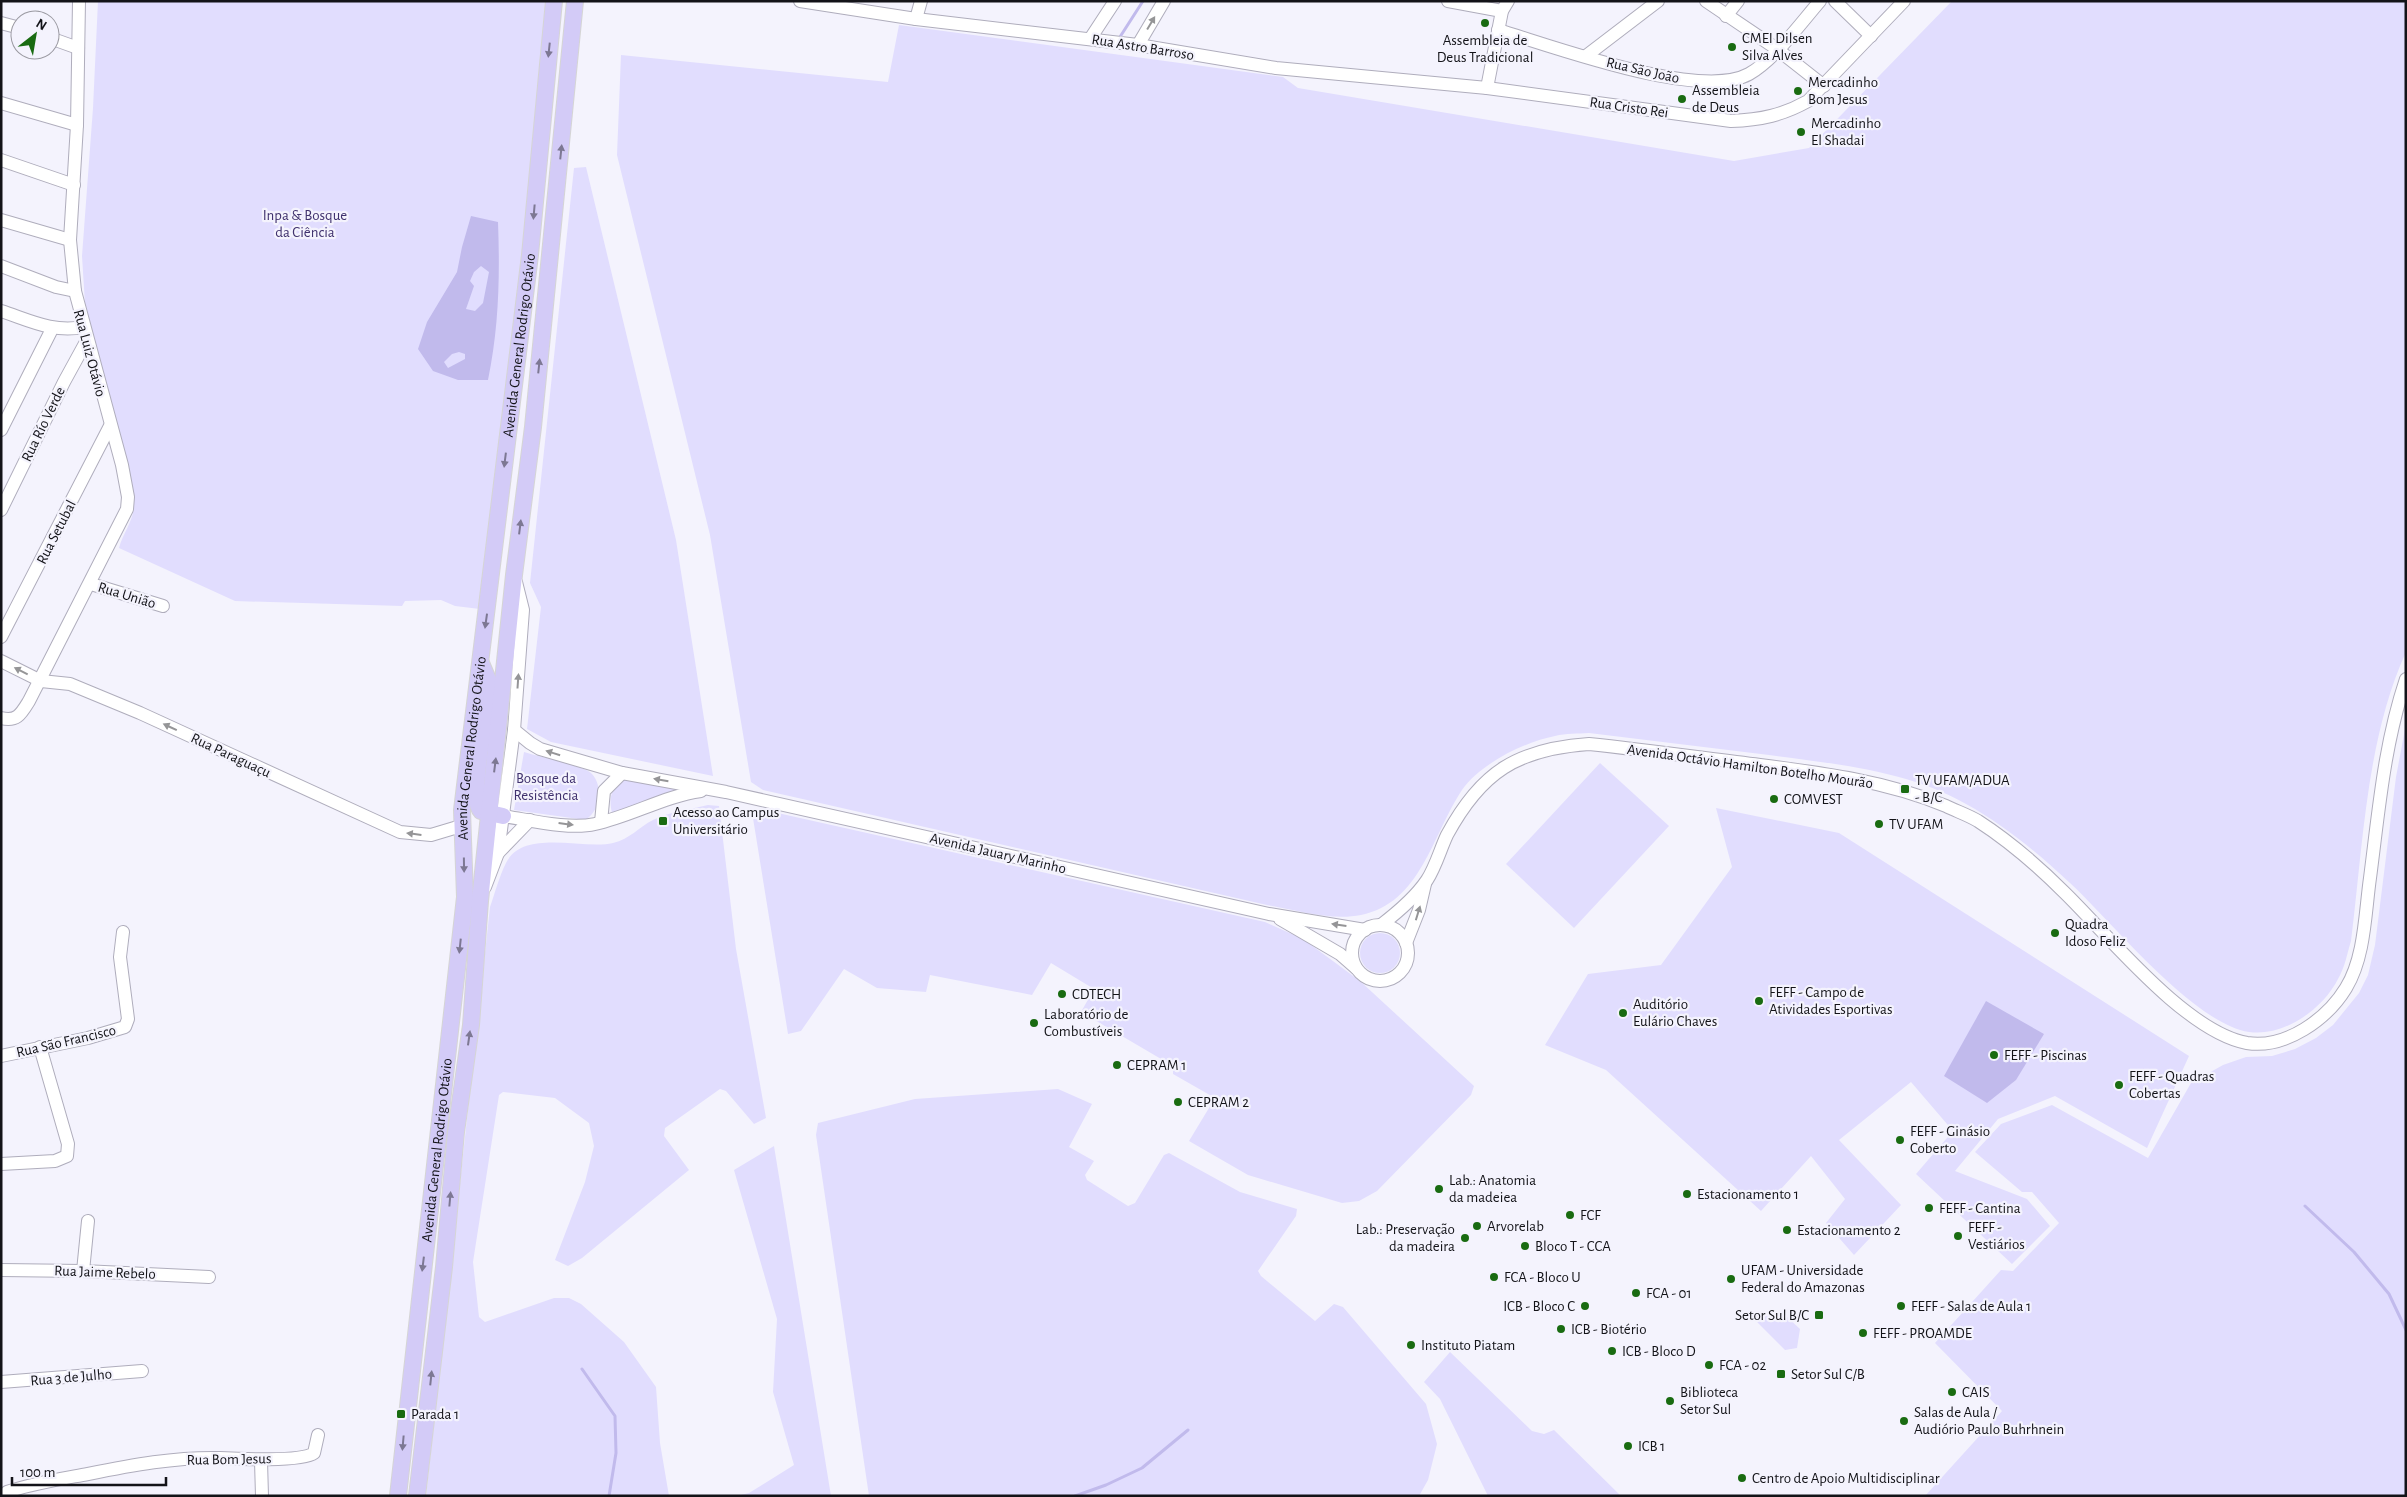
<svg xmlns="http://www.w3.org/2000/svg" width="2407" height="1497" viewBox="0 0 2407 1497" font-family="'Alegreya Sans',sans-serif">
  <rect width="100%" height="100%" fill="#f4f3fd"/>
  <g fill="#e1ddfe">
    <path d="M98,1H547L526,231L480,609L455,606L441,600L405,601L402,606L235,601L119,548C123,533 134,520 134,505L85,304L82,256L93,108Z"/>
    <path d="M1952,1H2406V652C2366,740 2363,846 2351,941C2347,954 2345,967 2338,979C2323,1009 2284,1037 2249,1032C2194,1024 2112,922 2070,883C2038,853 2004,825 1966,804C1907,770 1834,764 1769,755C1709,748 1649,740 1589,733C1578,734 1566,733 1555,736C1524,742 1480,764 1462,790C1432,835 1421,903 1361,915C1331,921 1296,910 1267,905L763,790L751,782L710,535L617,155L621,55L888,82L899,25L1283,77L1298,88L1734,161L1809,148Z"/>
    <path d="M586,167L676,540L713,776L551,742L527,729L541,607L530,583L574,168Z"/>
    <path d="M2406,724V1496H1925L2002,1411L1935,1343L2001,1270L2013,1271L2059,1223L2032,1192H2022L1975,1152L2001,1124L2052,1105L2148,1158L2191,1083L2223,1065L2246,1057L2272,1056L2295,1049L2316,1038L2333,1025L2359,993L2368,975L2375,945L2396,777Z"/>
    <path d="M524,752C540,757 575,764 588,771C596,775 599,786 599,794C599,806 594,813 586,820L514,810Z"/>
    <path d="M1600,763L1669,826L1574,928L1506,864Z"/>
    <path d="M627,776L681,788V792L619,814L612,813C608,797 612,784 627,776Z"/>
    <path d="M708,805L719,806L736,949L766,1118L754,1124L726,1091L720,1089L665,1128L664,1136L689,1170L582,1258L568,1266L555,1260L585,1182L594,1146L589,1123L555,1098L503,1092L499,1095L473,1262L479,1317L485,1322L554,1298H569L581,1304L624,1342L656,1387L660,1443L669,1496H426L490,907C495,893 499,877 506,863C523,828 583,850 613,843C630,839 639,827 653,820C669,812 691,809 708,805Z"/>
    <path d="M1716,808L1839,833L2189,1056L2147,1148L2055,1096L1998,1119L1955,1171L2027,1199L2050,1226L2012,1264L1916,1174L1953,1131L1911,1082L1839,1140L1901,1205L1854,1255L1826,1223L1845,1199L1811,1156L1761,1211L1606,1070L1545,1045L1588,974L1661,965L1732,867Z"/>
    <path d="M760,809L1265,922L1303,939L1360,981L1474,1086L1471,1095L1377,1191L1359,1201L1342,1203L1248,1175L1189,1141L1215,1098L1173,1074V1066L1081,1012L1094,989L1051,963L1032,995L930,975L926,992L877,988L844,969L801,1031L788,1034L752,812Z"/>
    <circle cx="1380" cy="953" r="20"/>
    <path d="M1058,1089L1092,1104L1069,1147L1094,1161L1085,1175L1087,1180L1128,1206L1135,1203L1164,1155L1169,1153L1240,1192L1297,1209L1296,1216L1258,1271L1261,1276L1315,1321L1334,1304L1343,1307L1426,1404L1437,1444L1428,1480L1419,1496H869L816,1135L818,1123L915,1099Z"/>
    <path d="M774,1146L831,1496H737L749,1493L794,1465L773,1392L777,1319L734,1170Z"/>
    <path d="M1785,1315L1800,1329L1797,1348L1785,1350L1752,1317Z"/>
    <path d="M1450,1352L1532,1431L1544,1434L1554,1430L1621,1496H1488L1440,1399L1424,1382Z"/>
  </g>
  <g fill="#c1baec" fill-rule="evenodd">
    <path d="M471,216L498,222C500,276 499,327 488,380H458L433,371L418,349L427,322L457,272L462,247ZM481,266L489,272L483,303L475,311L466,309L474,286L470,281L474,272ZM459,352L465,354V359L448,368L444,362L452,354Z"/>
    <path d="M1986,1001L2044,1034L2016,1080L1987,1103L1944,1076Z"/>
  </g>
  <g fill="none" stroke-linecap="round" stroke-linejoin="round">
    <g stroke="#c1baec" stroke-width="3">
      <path d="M1118,40L1143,1"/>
      <path d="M2305,1206L2354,1252L2389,1294L2406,1330"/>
      <path d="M582,1369L615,1416L616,1453L609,1496"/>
      <path d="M1075,1496L1106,1485L1142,1468L1188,1430"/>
    </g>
    <g stroke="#afadbc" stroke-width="14">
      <g id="minor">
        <path d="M800,1L916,19L1138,45L1276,68L1487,88L1731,121C1761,120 1783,115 1808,101L1904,1"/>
        <path d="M1448,1L1502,11"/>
        <path d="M1706,1L1777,49L1824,86"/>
        <path d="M1835,1L1871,36"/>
        <path d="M1726,16L1738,1"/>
        <path d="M916,19L921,1"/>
        <path d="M1,23L20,28"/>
        <path d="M1498,30C1552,46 1700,101 1749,74C1774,60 1800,24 1820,1"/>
        <path d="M50,38L78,48"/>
        <path d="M1090,39L1115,1"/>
        <path d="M1138,45L1164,1"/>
        <path d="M1586,56L1658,1"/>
        <path d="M1487,88L1502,11L1508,1"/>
        <path d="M1,103L77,125"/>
        <path d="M1,160L74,185"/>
        <path d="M1,220L70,240"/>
        <path d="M1,266L56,287L75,291"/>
        <path d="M1,311C29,320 53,333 83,327"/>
        <path d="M1,430L52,329"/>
        <path d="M1,510L64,382L87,340"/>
        <path d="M91,584L163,606"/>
        <path d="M1,637L110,426"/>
        <path d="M1,661L41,681L70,684L140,713L400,832L431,835L461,826"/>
        <path d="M1,718C17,722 21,714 29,701L127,509L128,497L122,465L75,291L70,240L77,125L79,1"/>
        <path d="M514,730L530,743L540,749L622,773L726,792L1269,914L1365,930"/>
        <path d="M503,816C530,820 569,830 595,824C631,816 665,796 701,791"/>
        <path d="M601,822L604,791L622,773"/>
        <path d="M498,853L530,820"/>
        <path d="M485,887L498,853L514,730L523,610L516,582"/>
        <path d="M1280,919L1340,954L1356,968"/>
        <path d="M1381,925C1398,912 1415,898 1427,880C1436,866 1440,850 1447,835C1481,772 1517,749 1589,744C1646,750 1703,758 1760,765C1823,773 1886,781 1946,806C1956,811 1968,815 1978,821C2009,841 2039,867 2065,893C2109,936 2186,1032 2247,1043C2286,1049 2327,1019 2346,988C2365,957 2365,913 2370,878C2379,809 2384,745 2406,679"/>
        <circle cx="1380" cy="953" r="28"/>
        <path d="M1406,943L1419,910L1425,884"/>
        <path d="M1,1056L88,1038L125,1027L128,1019L120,957L123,932"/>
        <path d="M1,1164L55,1161L67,1156L68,1144L40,1047"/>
        <path d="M1,1270L83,1271L209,1277"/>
        <path d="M83,1271L88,1221"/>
        <path d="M1,1382L142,1371"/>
        <path d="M261,1461L262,1496"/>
        <path d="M7,1492C34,1483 61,1479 88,1474C132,1465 175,1457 220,1458C237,1459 302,1462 314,1453L318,1435"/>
      </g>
    </g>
    <g stroke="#d5d5d5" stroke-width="18">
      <g id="major">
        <path d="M481,663L489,682V692C486,712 469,800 481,811L503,816"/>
        <path id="s1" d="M398,1496L465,897L462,810L530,255L554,1"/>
        <path d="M417,1496L444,1267L456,1132L471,1025L480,901L514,575L533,427L575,1"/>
      </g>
    </g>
    <use href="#minor" stroke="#fff" stroke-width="12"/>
    <use href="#major" stroke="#d3cbf7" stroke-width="16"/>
  </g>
  <defs><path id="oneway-solid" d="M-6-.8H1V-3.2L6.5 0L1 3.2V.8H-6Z" transform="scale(1.25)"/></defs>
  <g fill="#959597">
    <use href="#oneway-solid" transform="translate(1151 23) rotate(-59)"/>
    <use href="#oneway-solid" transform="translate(21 671) rotate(-153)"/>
    <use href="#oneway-solid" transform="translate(518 681) rotate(-86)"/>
    <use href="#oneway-solid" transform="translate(170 727) rotate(-155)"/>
    <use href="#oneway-solid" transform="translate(553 753) rotate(-162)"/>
    <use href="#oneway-solid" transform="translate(661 780) rotate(-170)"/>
    <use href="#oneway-solid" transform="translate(566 824) rotate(7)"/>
    <use href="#oneway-solid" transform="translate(414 834) rotate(-173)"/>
    <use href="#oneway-solid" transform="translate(1418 913) rotate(-73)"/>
    <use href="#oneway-solid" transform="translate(1339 925) rotate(-172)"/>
  </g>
  <g fill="#7d7893">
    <use href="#oneway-solid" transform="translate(549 50) rotate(96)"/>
    <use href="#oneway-solid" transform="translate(561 152) rotate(-84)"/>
    <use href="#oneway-solid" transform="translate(534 212) rotate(95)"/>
    <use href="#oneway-solid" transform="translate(539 366) rotate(-84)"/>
    <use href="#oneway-solid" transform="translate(505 460) rotate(97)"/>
    <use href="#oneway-solid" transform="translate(520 527) rotate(-83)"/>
    <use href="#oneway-solid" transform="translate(486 621) rotate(98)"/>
    <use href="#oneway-solid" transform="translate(495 765) rotate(-83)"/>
    <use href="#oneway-solid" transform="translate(464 865) rotate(89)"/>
    <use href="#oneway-solid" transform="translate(460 946) rotate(96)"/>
    <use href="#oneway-solid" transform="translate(469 1038) rotate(-82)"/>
    <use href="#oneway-solid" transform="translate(450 1199) rotate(-85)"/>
    <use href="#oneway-solid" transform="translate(423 1264) rotate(97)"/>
    <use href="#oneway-solid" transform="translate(431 1378) rotate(-84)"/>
    <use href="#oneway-solid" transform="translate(403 1443) rotate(95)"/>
  </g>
  <g fill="#196b11" stroke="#f4f3fd" stroke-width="2">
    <circle cx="1485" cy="23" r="5"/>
    <circle cx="1732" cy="47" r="5"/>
    <circle cx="1798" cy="91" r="5"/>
    <circle cx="1682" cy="99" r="5"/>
    <circle cx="1801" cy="132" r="5"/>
    <rect x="1900" y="784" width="10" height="10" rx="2.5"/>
    <circle cx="1774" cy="799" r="5"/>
    <rect x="658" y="816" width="10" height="10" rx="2.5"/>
    <circle cx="1879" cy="824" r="5"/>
    <circle cx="2055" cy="933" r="5"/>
    <circle cx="1062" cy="994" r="5"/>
    <circle cx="1759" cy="1001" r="5"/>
    <circle cx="1623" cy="1013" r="5"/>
    <circle cx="1034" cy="1023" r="5"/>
    <circle cx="1994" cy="1055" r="5"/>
    <circle cx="1117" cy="1065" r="5"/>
    <circle cx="2119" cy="1085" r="5"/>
    <circle cx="1178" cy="1102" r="5"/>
    <circle cx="1900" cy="1140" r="5"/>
    <circle cx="1439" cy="1189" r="5"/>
    <circle cx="1687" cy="1194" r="5"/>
    <circle cx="1929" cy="1208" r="5"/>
    <circle cx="1570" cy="1215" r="5"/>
    <circle cx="1477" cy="1226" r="5"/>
    <circle cx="1787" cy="1230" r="5"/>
    <circle cx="1958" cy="1236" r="5"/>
    <circle cx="1465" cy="1238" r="5"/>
    <circle cx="1525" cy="1246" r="5"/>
    <circle cx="1494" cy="1277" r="5"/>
    <circle cx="1731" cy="1279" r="5"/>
    <circle cx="1636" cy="1293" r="5"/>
    <circle cx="1585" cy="1306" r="5"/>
    <circle cx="1901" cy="1306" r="5"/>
    <rect x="1814" y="1310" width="10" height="10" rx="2.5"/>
    <circle cx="1561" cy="1329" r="5"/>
    <circle cx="1863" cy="1333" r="5"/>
    <circle cx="1411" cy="1345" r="5"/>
    <circle cx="1612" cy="1351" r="5"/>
    <circle cx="1709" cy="1365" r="5"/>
    <rect x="1776" y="1369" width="10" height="10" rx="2.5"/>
    <circle cx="1952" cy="1392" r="5"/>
    <circle cx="1670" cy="1401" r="5"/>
    <rect x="396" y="1409" width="10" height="10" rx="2.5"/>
    <circle cx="1904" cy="1421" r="5"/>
    <circle cx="1628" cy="1446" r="5"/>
    <circle cx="1742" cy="1478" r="5"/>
  </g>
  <g text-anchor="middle" stroke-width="4.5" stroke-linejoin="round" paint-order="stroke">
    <g font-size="15" fill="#131318" stroke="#f4f3fd" text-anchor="start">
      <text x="1742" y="43">CMEI Dilsen<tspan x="1742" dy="17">Silva Alves</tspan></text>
      <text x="1485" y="45" text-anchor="middle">Assembleia de<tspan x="1485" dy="17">Deus Tradicional</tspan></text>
      <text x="1808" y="87">Mercadinho<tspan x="1808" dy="17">Bom Jesus</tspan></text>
      <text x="1692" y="95">Assembleia<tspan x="1692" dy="17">de Deus</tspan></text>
      <text x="1811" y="128">Mercadinho<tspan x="1811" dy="17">El Shadai</tspan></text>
      <text x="1915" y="785">TV UFAM/ADUA<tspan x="1915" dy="17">- B/C</tspan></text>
      <text x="1784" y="804">COMVEST</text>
      <text x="673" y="817">Acesso ao Campus<tspan x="673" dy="17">Universitário</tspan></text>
      <text x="1889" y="829">TV UFAM</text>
      <text x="2065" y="929">Quadra<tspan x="2065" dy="17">Idoso Feliz</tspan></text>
      <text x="1769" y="997">FEFF - Campo de<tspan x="1769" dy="17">Atividades Esportivas</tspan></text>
      <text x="1072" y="999">CDTECH</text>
      <text x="1633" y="1009">Auditório<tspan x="1633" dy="17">Eulário Chaves</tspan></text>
      <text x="1044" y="1019">Laboratório de<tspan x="1044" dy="17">Combustíveis</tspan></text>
      <text x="2004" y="1060">FEFF - Piscinas</text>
      <text x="1127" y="1070">CEPRAM 1</text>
      <text x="2129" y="1081">FEFF - Quadras<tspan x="2129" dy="17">Cobertas</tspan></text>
      <text x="1188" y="1107">CEPRAM 2</text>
      <text x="1910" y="1136">FEFF - Ginásio<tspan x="1910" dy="17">Coberto</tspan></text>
      <text x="1449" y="1185">Lab.: Anatomia<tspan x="1449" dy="17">da madeiea</tspan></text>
      <text x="1697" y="1199">Estacionamento 1</text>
      <text x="1939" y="1213">FEFF - Cantina</text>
      <text x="1580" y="1220">FCF</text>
      <text x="1487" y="1231">Arvorelab</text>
      <text x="1968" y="1232">FEFF -<tspan x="1968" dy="17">Vestiários</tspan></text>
      <text x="1455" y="1234" text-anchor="end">Lab.: Preservação<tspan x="1455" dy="17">da madeira</tspan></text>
      <text x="1797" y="1235">Estacionamento 2</text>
      <text x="1535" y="1251">Bloco T - CCA</text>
      <text x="1741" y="1275">UFAM - Universidade<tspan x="1741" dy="17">Federal do Amazonas</tspan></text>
      <text x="1504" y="1282">FCA - Bloco U</text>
      <text x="1646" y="1298">FCA - 01</text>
      <text x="1575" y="1311" text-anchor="end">ICB - Bloco C</text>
      <text x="1911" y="1311">FEFF - Salas de Aula 1</text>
      <text x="1809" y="1320" text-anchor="end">Setor Sul B/C</text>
      <text x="1571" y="1334">ICB - Biotério</text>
      <text x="1873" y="1338">FEFF - PROAMDE</text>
      <text x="1421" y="1350">Instituto Piatam</text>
      <text x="1622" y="1356">ICB - Bloco D</text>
      <text x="1719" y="1370">FCA - 02</text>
      <text x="1791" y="1379">Setor Sul C/B</text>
      <text x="1680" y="1397">Biblioteca<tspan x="1680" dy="17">Setor Sul</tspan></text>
      <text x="1962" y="1397">CAIS</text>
      <text x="1914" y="1417">Salas de Aula /<tspan x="1914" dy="17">Audiório Paulo Buhrhnein</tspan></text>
      <text x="411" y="1419">Parada 1</text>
      <text x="1638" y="1451">ICB 1</text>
      <text x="1752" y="1483">Centro de Apoio Multidisciplinar</text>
    </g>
    <g font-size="15" fill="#131318" stroke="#f4f3fd">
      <text transform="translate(1143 47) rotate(9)" y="5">Rua Astro Barroso</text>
      <text transform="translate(1643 70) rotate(13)" y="5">Rua São João</text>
      <text transform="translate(1629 107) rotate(8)" y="5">Rua Cristo Rei</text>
      <text dy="5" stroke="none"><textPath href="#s1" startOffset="1158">Avenida General Rodrigo Otávio</textPath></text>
      <text transform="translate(90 353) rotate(75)" y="5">Rua Luiz Otávio</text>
      <text transform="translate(43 424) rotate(-64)" y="5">Rua Río Verde</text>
      <text transform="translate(56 532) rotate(-63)" y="5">Rua Setubal</text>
      <text transform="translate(127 595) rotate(17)" y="5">Rua União</text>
      <text dy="5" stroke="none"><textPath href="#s1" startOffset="752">Avenida General Rodrigo Otávio</textPath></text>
      <text transform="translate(231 755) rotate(25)" y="5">Rua Paraguaçu</text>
      <text transform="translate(1750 766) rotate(8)" y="5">Avenida Octávio Hamilton Botelho Mourão</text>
      <text transform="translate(998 853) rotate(13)" y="5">Avenida Jauary Marinho</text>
      <text transform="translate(66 1041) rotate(-13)" y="5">Rua São Francisco</text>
      <text dy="5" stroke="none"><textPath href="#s1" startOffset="348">Avenida General Rodrigo Otávio</textPath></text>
      <text transform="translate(105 1272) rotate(2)" y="5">Rua Jaime Rebelo</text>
      <text transform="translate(71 1377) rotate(-5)" y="5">Rua 3 de Julho</text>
      <text transform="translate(229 1459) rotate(-1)" y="5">Rua Bom Jesus</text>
    </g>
    <g font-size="15" fill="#40326e" stroke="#f4f3fd">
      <text x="305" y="220">Inpa &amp; Bosque<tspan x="305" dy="17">da Ciência</tspan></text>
      <text x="546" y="783">Bosque da<tspan x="546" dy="17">Resistência</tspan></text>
    </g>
  </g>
  <rect width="2407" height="1497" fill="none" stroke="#131318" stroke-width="5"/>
  <g transform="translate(35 35) rotate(31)"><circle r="24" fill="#f4f3fd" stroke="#9a99a1"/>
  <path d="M0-4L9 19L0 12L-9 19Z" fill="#196b11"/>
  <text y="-8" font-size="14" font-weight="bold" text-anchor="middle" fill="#131318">N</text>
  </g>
  <path d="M12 1477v8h154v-8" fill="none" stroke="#131318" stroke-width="2.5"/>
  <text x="20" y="1477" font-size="15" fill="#131318" stroke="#f4f3fd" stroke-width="4" paint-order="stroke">100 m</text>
</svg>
